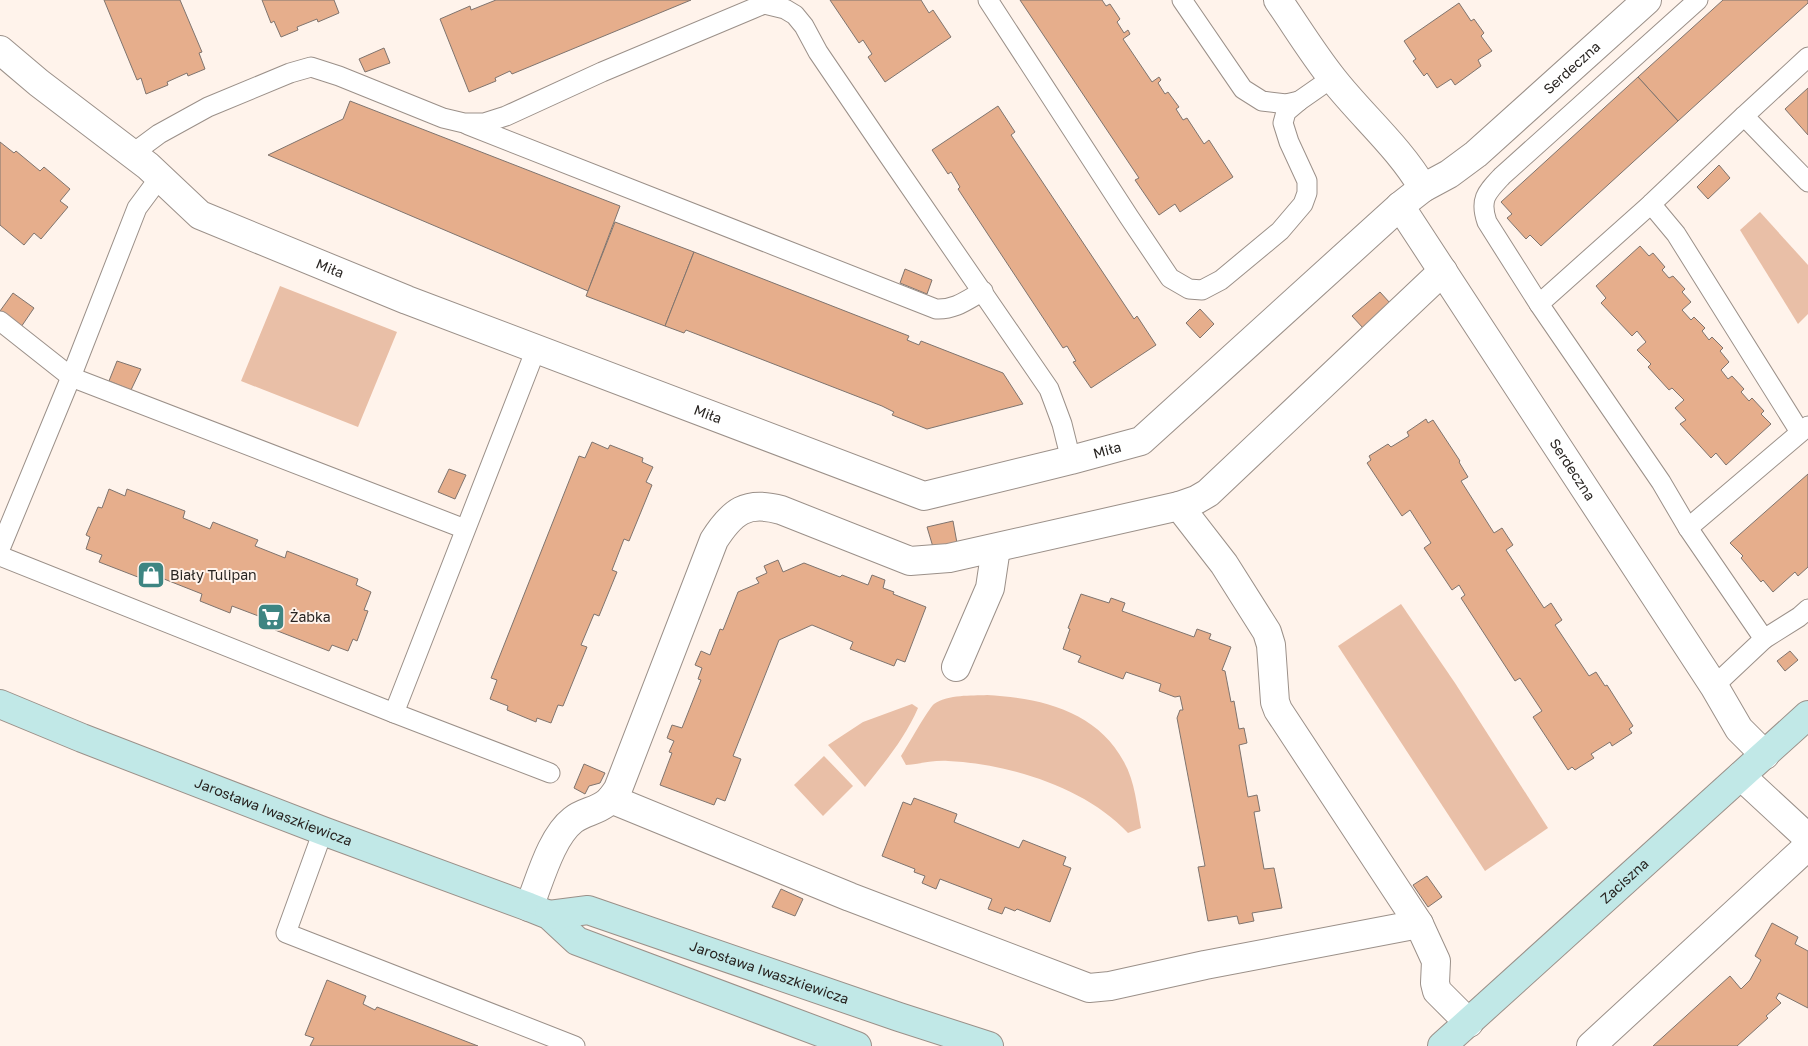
<svg xmlns="http://www.w3.org/2000/svg" width="1808" height="1046" viewBox="0 0 1808 1046" font-family="'Golos Text',sans-serif">
  <rect width="100%" height="100%" fill="#fff3eb"/>
  <g fill="#e9bfa7">
    <path d="M1760,212L1808,265V314L1798,324L1740,230Z"/>
    <path d="M280,286L397,332L358,427L241,381Z"/>
    <path d="M1401,604L1455,683L1548,828L1485,871L1338,646Z"/>
    <path d="M987,695C1041,698 1097,711 1124,762C1135,781 1137,807 1141,828L1128,833C1085,787 1009,764 948,761C934,760 920,764 906,765L901,756C907,747 928,709 934,704C949,694 971,696 987,695Z"/>
    <path d="M912,704L918,708C905,738 885,762 865,787L828,745L863,722Z"/>
    <path d="M824,756L853,786L823,816L794,785Z"/>
  </g>
  <g fill="#e6ae8c" stroke="#7f746e">
    <path d="M104,0H180L202,52L199,53L205,69L188,76L187,73L167,82L168,85L146,94L141,78L137,80Z"/>
    <path d="M262,0H334L339,13L318,22L317,19L297,27L298,30L281,37L274,21L271,23Z"/>
    <path d="M496,0H691L512,74L510,71L495,78L496,81L469,92L440,19L470,6L471,10Z"/>
    <path d="M830,0H921L929,13L933,10L951,37L885,82L868,57L872,54L863,40L859,43Z"/>
    <path d="M1020,0H1102L1106,6L1110,4L1120,19L1117,22L1124,33L1128,30L1130,34L1123,39L1152,82L1159,77L1161,80L1158,83L1165,94L1168,92L1179,107L1176,109L1183,120L1187,118L1204,144L1209,140L1233,177L1180,212L1175,204L1159,215L1135,180L1139,178Z"/>
    <path d="M1723,0H1808V3L1678,121L1638,77Z"/>
    <path d="M1459,3L1471,21L1474,19L1484,33L1481,36L1492,51L1478,60L1481,66L1455,85L1451,79L1437,88L1427,73L1424,76L1413,61L1416,59L1404,41Z"/>
    <path d="M384,48L390,63L365,72L359,59Z"/>
    <path d="M1638,77L1678,121L1541,246L1530,235L1526,239L1507,218L1512,214L1501,202Z"/>
    <path d="M1808,88V135L1785,109Z"/>
    <path d="M350,101L620,206L588,291L268,155L343,119Z"/>
    <path d="M998,106L1015,132L1011,135L1134,319L1137,316L1156,345L1091,388L1073,362L1076,361L1067,346L1063,348L958,189L960,187L951,172L948,174L932,150Z"/>
    <path d="M0,142L14,153L16,151L40,171L44,167L70,189L60,201L68,207L41,239L34,233L24,245L0,225Z"/>
    <path d="M1719,165L1730,178L1708,199L1697,187Z"/>
    <path d="M615,222L694,252L665,326L586,296Z"/>
    <path d="M1640,246L1649,256L1653,253L1665,267L1662,270L1669,278L1673,276L1685,289L1682,292L1691,302L1682,310L1691,320L1694,317L1705,328L1702,331L1709,340L1712,337L1723,348L1720,351L1729,362L1721,370L1728,379L1732,376L1744,389L1741,392L1749,401L1752,398L1764,411L1761,414L1771,424L1726,465L1716,453L1711,458L1680,424L1686,420L1675,408L1684,400L1672,388L1669,390L1648,367L1651,364L1637,350L1646,342L1637,331L1632,336L1601,303L1606,298L1596,286Z"/>
    <path d="M694,252L909,336L907,340L919,345L921,341L1003,373L1023,404L927,429L892,415L894,412L882,406L686,330L684,333L665,326Z"/>
    <path d="M905,269L932,280L927,294L900,283Z"/>
    <path d="M1380,292L1390,303L1363,328L1352,316Z"/>
    <path d="M13,293L34,308L21,327L0,311Z"/>
    <path d="M1200,309L1214,324L1200,338L1186,323Z"/>
    <path d="M117,361L141,369L131,390L109,381Z"/>
    <path d="M1426,419L1428,423L1433,420L1460,461L1459,462L1468,477L1461,481L1494,533L1502,528L1513,545L1506,550L1544,608L1551,603L1562,620L1555,625L1589,676L1596,672L1605,686L1607,685L1633,726L1629,729L1632,733L1612,746L1610,742L1591,754L1594,758L1575,770L1572,767L1568,770L1533,717L1542,711L1520,678L1515,681L1461,598L1465,595L1459,585L1452,590L1424,548L1431,543L1410,510L1402,516L1367,463L1371,460L1369,456L1388,444L1391,447L1409,436L1407,432Z"/>
    <path d="M592,442L608,449L610,445L643,458L642,462L653,467L646,482L652,485L629,541L624,539L612,570L617,572L599,616L594,614L581,645L587,647L563,706L558,705L551,723L537,718L536,722L507,710L508,706L490,699L497,680L491,678L579,456L585,458Z"/>
    <path d="M449,469L466,475L455,499L438,492Z"/>
    <path d="M1808,474V567L1798,576L1795,572L1773,592L1763,580L1761,582L1741,558L1743,556L1730,543Z"/>
    <path d="M109,489L125,496L127,489L185,511L183,518L210,529L213,522L258,540L255,546L285,558L287,551L358,579L356,585L371,592L364,610L368,611L357,641L353,639L348,651L332,645L329,651L275,630L277,623L232,606L230,613L200,601L202,594L159,577L156,584L99,562L102,555L86,549L90,537L86,535L98,507L102,508Z"/>
    <path d="M953,521L957,543L933,547L927,527Z"/>
    <path d="M778,560L783,572L804,563L840,577L842,575L868,585L872,575L885,580L883,588L894,592L893,594L926,607L905,662L897,659L894,666L850,649L853,642L812,625L779,640L733,756L741,759L725,801L717,798L714,805L660,785L672,753L669,752L674,741L667,738L672,725L682,728L701,680L698,679L702,668L695,665L701,651L710,655L720,629L723,630L738,592L759,583L756,578L767,573L764,566Z"/>
    <path d="M1081,594L1109,603L1111,598L1125,603L1122,611L1194,637L1197,629L1211,634L1209,639L1231,647L1222,670L1225,671L1231,702L1234,701L1239,729L1244,728L1247,743L1239,745L1248,797L1257,795L1260,811L1254,812L1264,869L1274,868L1282,908L1252,913L1254,921L1239,924L1237,916L1208,921L1198,867L1205,866L1177,718L1180,710H1183L1180,696L1175,697L1159,691L1161,684L1126,672L1123,679L1078,662L1081,656L1063,649L1070,629L1068,628Z"/>
    <path d="M1790,651L1798,660L1785,671L1777,661Z"/>
    <path d="M584,764L605,773L600,783L589,786L585,794L574,788Z"/>
    <path d="M914,798L957,814L954,822L1019,848L1023,840L1066,857L1063,865L1071,868L1050,922L1017,909L1015,911L1005,907L1002,914L988,909L992,899L940,879L936,889L922,883L925,876L914,872L915,869L882,856L903,802L911,805Z"/>
    <path d="M1427,876L1442,897L1428,907L1413,885Z"/>
    <path d="M781,889L803,899L795,916L772,907Z"/>
    <path d="M1772,923L1798,937L1795,944L1808,951V1008L1779,993L1776,998L1781,1003L1766,1016L1768,1018L1737,1046H1653L1730,976L1741,989L1750,980L1761,960L1755,956Z"/>
    <path d="M327,980L366,996L363,1004L375,1010L377,1007L478,1046H310L314,1038L305,1035Z"/>
  </g>
  <g fill="none" stroke-linecap="round" stroke-linejoin="round">
    <g stroke="#9b9089" stroke-width="21">
      <g id="lane">
        <path d="M988,0L1129,217L1170,278L1189,289L1202,290L1221,280L1280,231L1303,204L1307,193V181L1289,142L1283,123L1286,112L1299,101L1332,78"/>
        <path d="M1182,0L1243,89L1262,101L1286,104L1299,101"/>
        <path d="M1698,0L1502,176C1487,192 1479,199 1487,222L1539,304L1661,482L1688,528L1764,639L1799,617L1808,609"/>
        <path d="M1744,116L1808,57"/>
        <path d="M468,125L936,309C955,310 967,300 983,291"/>
        <path d="M132,154L159,134L208,107L290,73L311,67L339,76L443,118L464,123H484L506,116L602,72L752,9L764,4L785,9L795,15L804,26L818,52L888,155L1049,389L1062,424L1071,460"/>
        <path d="M1651,204L1676,234L1800,432"/>
        <path d="M1539,304L1651,204L1744,116L1808,182"/>
        <path d="M0,321L71,377L465,529"/>
        <path d="M1688,528L1808,426"/>
        <path d="M0,549L71,377L137,208L160,177"/>
        <path d="M0,556L394,713L550,773"/>
        <path d="M1714,686L1764,639"/>
        <path d="M394,713L536,349"/>
        <path d="M323,831L286,933L575,1046"/>
      </g>
    </g>
    <g stroke="#9b9089" stroke-width="30">
      <g id="street">
        <path d="M1278,0C1296,26 1313,54 1333,79C1362,116 1399,147 1423,188"/>
        <path id="s1" d="M0,50L39,83L148,166L200,215L407,300L924,496L1071,460L1141,441L1400,206L1423,188L1449,174L1476,154L1647,0"/>
        <path id="s2" d="M1400,206L1714,686L1739,729L1765,755"/>
        <path d="M1179,506L1196,500L1208,493L1443,271"/>
        <path d="M956,667L990,588L996,548"/>
        <path d="M1741,776L1808,838"/>
        <path d="M611,799L850,897L1089,988L1110,986L1205,965L1419,924"/>
        <path d="M529,907C540,880 551,837 573,820C583,812 596,811 605,804C610,801 614,795 618,789L714,540C732,512 746,500 781,510L910,561L949,558L1179,506L1224,564L1267,632L1271,645L1275,702L1278,710L1419,924L1436,961L1435,983L1437,991L1469,1023"/>
        <path d="M1591,1046L1808,846"/>
      </g>
    </g>
    <g stroke="#9b9089" stroke-width="30">
      <g id="secondary">
        <path id="s3" d="M0,704L82,738L323,831L529,907L549,915L577,941L857,1046"/>
        <path id="s4" d="M549,915L588,910L899,1017L989,1046"/>
        <path id="s5" d="M1442,1046L1808,715"/>
      </g>
    </g>
    <use href="#lane" stroke="#fff" stroke-width="19"/>
    <use href="#street" stroke="#fff" stroke-width="28"/>
    <use href="#secondary" stroke="#c1e8e7" stroke-width="28"/>
  </g>
  <defs>
    <g id="shop-square" transform="scale(1.4375)"><rect x="-9" y="-9" width="18" height="18" rx="4" fill="#3d8582" stroke="#fff3eb"/><path d="M-5-2.5h2.3a2.7 3.5 0 0 1 5.4 0H5L5.5 6h-11ZM-1.5-2.5h3a1.5 2.3 0 0 0-3 0Z" fill="#fff"/></g>
    <g id="supermarket-square" transform="scale(1.4375)"><rect x="-9" y="-9" width="18" height="18" rx="4" fill="#3d8582" stroke="#fff3eb"/><path d="M-6-5.5h2.5l.6 2H6L4.5 2H-2.5L-4.4-4H-6ZM-1.5 3.2a1.3 1.3 0 1 0 .1 0ZM3 3.2a1.3 1.3 0 1 0 .1 0Z" fill="#fff"/></g>
  </defs>
  <g fill-rule="evenodd">
    <use href="#shop-square" x="151" y="575"/>
    <use href="#supermarket-square" x="271" y="617"/>
  </g>
  <g text-anchor="middle" stroke-width="4" stroke-linejoin="round" paint-order="stroke">
    <g font-size="14" fill="#282421" stroke="#fff3eb">
      <text dy="5" stroke="none"><textPath href="#s1" startOffset="1831">Serdeczna</textPath></text>
      <text dy="5" stroke="none"><textPath href="#s1" startOffset="400">Miła</textPath></text>
      <text dy="5" stroke="none"><textPath href="#s1" startOffset="805">Miła</textPath></text>
      <text dy="5" stroke="none"><textPath href="#s1" startOffset="1225">Miła</textPath></text>
      <text dy="5" stroke="none"><textPath href="#s2" startOffset="315">Serdeczna</textPath></text>
      <text dy="5" stroke="none"><textPath href="#s3" startOffset="294">Jarosława Iwaszkiewicza</textPath></text>
      <text dy="5" stroke="none"><textPath href="#s5" startOffset="246">Zaciszna</textPath></text>
      <text dy="5" stroke="none"><textPath href="#s4" startOffset="231">Jarosława Iwaszkiewicza</textPath></text>
    </g>
    <g font-size="14" fill="#282421" stroke="#fff3eb" text-anchor="start">
      <text x="170" y="580">Biały Tulipan</text>
      <text x="290" y="622">Żabka</text>
    </g>
  </g>
</svg>
